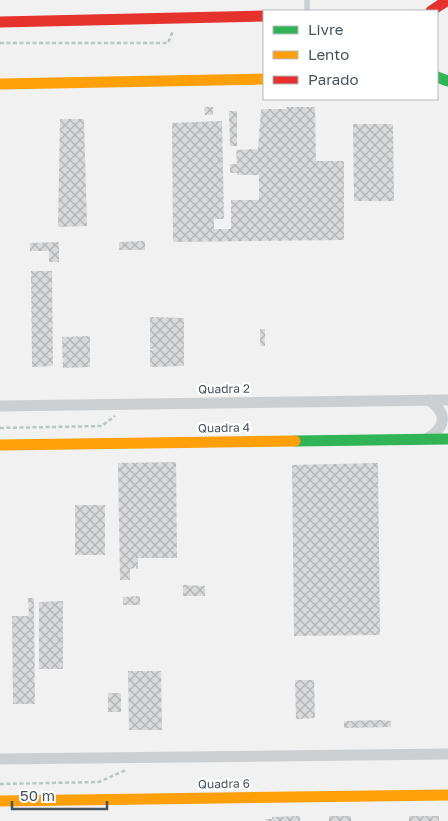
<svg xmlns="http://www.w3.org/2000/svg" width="448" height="821" viewBox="0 0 448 821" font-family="'Golos Text',sans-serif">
  <defs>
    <pattern id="building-cross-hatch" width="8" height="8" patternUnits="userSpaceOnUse" patternTransform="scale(1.25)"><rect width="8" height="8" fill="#d8d9db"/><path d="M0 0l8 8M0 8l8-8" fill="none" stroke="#b1b3b5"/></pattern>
  </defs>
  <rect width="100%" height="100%" fill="#f1f1f1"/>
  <g fill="url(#building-cross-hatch)">
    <path d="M204,107H213V115H205Z"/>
    <path d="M286,107H315L316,161H344V240L173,242L172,123L222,121L224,219H214V229H231V200H259V175H237V173H230V164H237L236,150L258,149L261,109H286Z"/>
    <path d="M229,111H237V146H230Z"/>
    <path d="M60,119H84L87,226L58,227Z"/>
    <path d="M353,124H393L394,201H354Z"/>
    <path d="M145,241V250H119V242Z"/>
    <path d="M59,242V262H49V251H30V243Z"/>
    <path d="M31,271H52L53,366L32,367Z"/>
    <path d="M150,317L184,318V366L150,367V350L156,349H150Z"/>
    <rect x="260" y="329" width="5" height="17"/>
    <path d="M90,336V367L63,368L62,337Z"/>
    <path d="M176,462L177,558H138V569H136V565L135,568L130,569V580H120L118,463Z"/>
    <path d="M378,463L380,635L294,636L292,465Z"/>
    <rect x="75" y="505" width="30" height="50"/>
    <path d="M183,585L205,586V596H183Z"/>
    <path d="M140,596V605H123V597Z"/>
    <path d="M28,598H34L35,704H13L12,616H29Z"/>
    <path d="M63,601V669H39V602Z"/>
    <path d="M128,671H161L162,730H129Z"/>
    <path d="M295,680H314L315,718L296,719Z"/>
    <rect x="108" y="693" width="13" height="19"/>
    <path d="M380,720L391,721V727L344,728V721Z"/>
    <path d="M300,816V821H265V819H272V817Z"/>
    <rect x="329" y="816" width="22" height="5"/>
    <rect x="409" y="816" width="30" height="5"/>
  </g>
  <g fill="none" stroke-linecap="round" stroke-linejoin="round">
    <g stroke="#b8c6c2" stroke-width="2.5" stroke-dasharray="4 2.5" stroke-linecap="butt">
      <path d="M0,43H168L173,31"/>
      <path d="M0,428L102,426L115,416"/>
      <path d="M0,784L99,782L126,770"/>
    </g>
    <path stroke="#cccfd2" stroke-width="5.5" d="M307,11V0"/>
    <g stroke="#cccfd2" stroke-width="11">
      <path d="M0,406L448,400"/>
      <path d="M428,438C447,426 447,413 429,400"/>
      <path d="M0,759L448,754"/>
    </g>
    <g stroke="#30b455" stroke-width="11">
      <path d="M437,77L448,81"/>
      <path d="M295,441L448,439"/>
    </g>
    <g stroke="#ff9f0a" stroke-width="11">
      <path d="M0,84L264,79"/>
      <path d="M0,445L295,441"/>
      <path d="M0,801L448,795"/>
    </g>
    <g stroke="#e5322d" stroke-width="11">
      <path d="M431,11L448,0"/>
      <path d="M0,22L264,16"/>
    </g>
  </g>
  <g text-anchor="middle" stroke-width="4.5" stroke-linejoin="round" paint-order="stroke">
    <g font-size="12" fill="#46535f" stroke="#fff">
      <text transform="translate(224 389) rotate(-1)" y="4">Quadra 2</text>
      <text transform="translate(224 428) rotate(-1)" y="4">Quadra 4</text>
      <text transform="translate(224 784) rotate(-1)" y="4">Quadra 6</text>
    </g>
  </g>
  <rect x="263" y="10" width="175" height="90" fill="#ffffff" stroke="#b5babf"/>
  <rect x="273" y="26" width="25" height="8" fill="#30b455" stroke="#b5babf"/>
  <text x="308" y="35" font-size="15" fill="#46535f">Livre</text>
  <rect x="273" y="51" width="25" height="8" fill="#ff9f0a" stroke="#b5babf"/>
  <text x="308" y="60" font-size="15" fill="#46535f">Lento</text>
  <rect x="273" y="76" width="25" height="8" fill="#e5322d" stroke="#b5babf"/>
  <text x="308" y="85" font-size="15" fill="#46535f">Parado</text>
  <path d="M12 801v8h95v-8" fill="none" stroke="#46535f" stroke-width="2.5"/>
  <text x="20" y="801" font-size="15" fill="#46535f" stroke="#ffffff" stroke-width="4" paint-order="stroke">50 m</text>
</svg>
